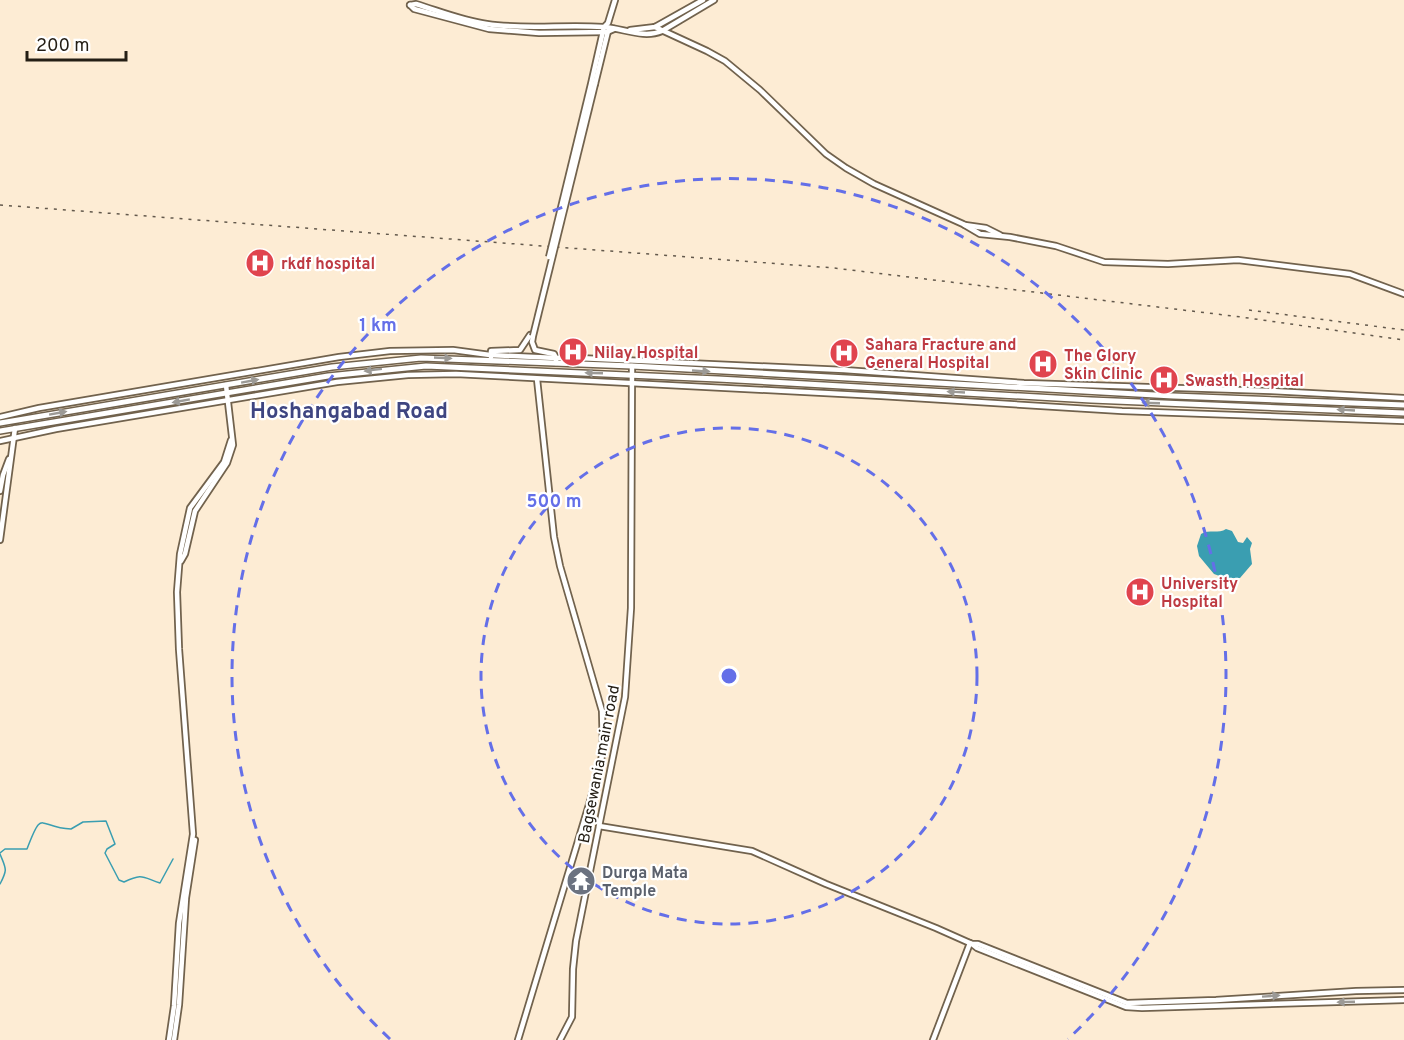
<svg xmlns="http://www.w3.org/2000/svg" width="1404" height="1040" viewBox="0 0 1404 1040" font-family="Overpass,sans-serif">
  <rect width="100%" height="100%" fill="#fdecd4"/>
  <path fill="#3a9eb1" d="M1226,529L1232,531L1238,542L1243,543L1247,537L1252,543L1250,549L1252,564L1240,578H1225L1214,574L1199,556L1197,546L1201,534C1209,529 1219,534 1226,529Z"/>
  <g fill="none" stroke-linecap="round" stroke-linejoin="round">
    <g stroke="#3a9eb1" stroke-width="1.5">
      <path d="M0,853L5,849H27C43,807 38,828 71,829L83,822L106,821L115,844L107,849L105,853L119,880L124,882C143,873 142,877 160,883L173,859"/>
      <path d="M0,854C6,869 8,869 0,884"/>
    </g>
    <g stroke="#71624d" stroke-width="8">
      <g id="secondary">
        <path d="M410,5L416,4C439,11 464,21 487,24C526,30 565,24 603,27C623,28 643,39 662,31L714,0"/>
        <path d="M410,5L414,9L489,29L539,33L607,32L614,29"/>
        <path d="M655,27L707,51L725,61L760,90L826,154L846,168L874,184L963,224L980,234L1010,237L1056,246L1104,262L1168,264L1238,260L1350,274L1404,294"/>
        <path d="M630,30L655,27L703,0"/>
        <path d="M591,84L604,27L608,23L615,0"/>
        <path d="M595,84L608,31"/>
        <path d="M965,225L986,228L1000,235"/>
        <path d="M533,336L532,342L535,350L554,354L556,358"/>
        <path d="M491,357V351L520,350L530,335"/>
        <path d="M556,363V358H578L844,370L1024,383L1271,391L1404,398"/>
        <path d="M0,417L39,408L339,357L390,351L453,350L490,355L556,358"/>
        <path d="M0,441L56,429L337,382L408,375L456,374L881,396L1122,411L1404,421"/>
        <path d="M0,491L3,475L9,459"/>
        <path d="M0,540L15,428"/>
        <path d="M181,561L185,554L195,511L227,463L233,445L226,385"/>
        <path d="M599,826L752,851L826,884L936,928L972,944L977,948L1126,1007L1142,1008L1404,1000"/>
        <path d="M972,944H978L1127,1003L1216,1000L1356,991L1404,990"/>
        <path d="M169,1040L174,1006L179,923L193,834L179,649L177,592L180,554L190,508L224,462L231,440"/>
        <path d="M174,1040L179,1005L186,898L195,840"/>
        <path d="M518,1040L597,778L603,751L602,711L560,566L554,537L537,379"/>
        <path d="M560,1040L572,1017L573,969L576,941L625,697L631,608L632,366"/>
        <path d="M933,1040L970,943"/>
      </g>
    </g>
    <g stroke="#71624d" stroke-width="8">
      <g id="primary">
        <path d="M0,423L332,367L421,358L632,366L1173,396L1404,405"/>
        <path d="M0,431L328,376L426,366L718,379L1091,400L1404,413"/>
      </g>
    </g>
    <use href="#secondary" stroke="#fff" stroke-width="4.5"/>
    <use href="#primary" stroke="#fff" stroke-width="5"/>
    <g stroke="#63594c" stroke-width="1.5" stroke-dasharray="3 6" stroke-linecap="butt">
      <path d="M0,205L834,268L1241,317L1404,340"/>
      <path d="M1249,310L1404,330"/>
    </g>
    <g stroke="#71624d" stroke-width="8" stroke-linecap="butt">
      <g id="secondary-bridge">
        <path d="M549,257L591,84"/>
        <path d="M533,336L595,84"/>
      </g>
    </g>
    <use href="#secondary-bridge" stroke="#fff" stroke-width="4.5"/>
  </g>
  <defs><path id="oneway-solid" d="M-6-.8H1V-3.2L6.5 0L1 3.2V.8H-6Z" transform="scale(1.5)"/></defs>
  <g fill="#9c9a96">
    <use href="#oneway-solid" transform="translate(443 358) rotate(3)"/>
    <use href="#oneway-solid" transform="translate(373 370) rotate(173)"/>
    <use href="#oneway-solid" transform="translate(701 371) rotate(3)"/>
    <use href="#oneway-solid" transform="translate(594 373) rotate(-178)"/>
    <use href="#oneway-solid" transform="translate(250 381) rotate(-10)"/>
    <use href="#oneway-solid" transform="translate(956 392) rotate(-177)"/>
    <use href="#oneway-solid" transform="translate(181 401) rotate(170)"/>
    <use href="#oneway-solid" transform="translate(1151 403) rotate(-178)"/>
    <use href="#oneway-solid" transform="translate(1346 410) rotate(-177)"/>
    <use href="#oneway-solid" transform="translate(58 413) rotate(-10)"/>
    <use href="#oneway-solid" transform="translate(1271 996) rotate(-4)"/>
    <use href="#oneway-solid" transform="translate(1346 1002) rotate(178)"/>
  </g>
  <g fill="none" stroke="#646fe8" stroke-width="3" stroke-dasharray="10 8">
    <circle cx="729" cy="676" r="248"/>
    <path d="M390 1039A497 497 0 1 1 1068 1039"/>
  </g>
  <defs>
    <g id="hospital-disc" transform="scale(1.5)"><circle r="9.5" fill="#e0444e" stroke="#fff"/><path d="M-5-5h3v3.5h4V-5h3V5h-3V1.5h-4V5h-3Z" fill="#fff"/></g>
    <g id="temple-disc" transform="scale(1.5)"><circle r="9.5" fill="#6b7280" stroke="#fff"/><path d="M0-6L5-2H3V0L6.5 2.5H4V6H1.5V3h-3V6H-4V2.5H-6.5L-3 0V-2H-5Z" fill="#fff"/></g>
  </defs>
  <g fill-rule="evenodd">
    <use href="#hospital-disc" x="260" y="263"/>
    <use href="#hospital-disc" x="573" y="352"/>
    <use href="#hospital-disc" x="844" y="353"/>
    <use href="#hospital-disc" x="1043" y="364"/>
    <use href="#hospital-disc" x="1164" y="380"/>
    <use href="#hospital-disc" x="1140" y="592"/>
    <use href="#temple-disc" x="581" y="881"/>
  </g>
  <g text-anchor="middle" stroke-width="4.5" stroke-linejoin="round" paint-order="stroke">
    <g font-size="16" font-weight="bold" fill="#be3a42" stroke="#fff" text-anchor="start">
      <text x="281" y="269">rkdf hospital</text>
      <text x="865" y="350">Sahara Fracture and<tspan x="865" dy="18">General Hospital</tspan></text>
      <text x="594" y="358">Nilay Hospital</text>
      <text x="1064" y="361">The Glory<tspan x="1064" dy="18">Skin Clinic</tspan></text>
      <text x="1185" y="386">Swasth Hospital</text>
      <text x="1161" y="589">University<tspan x="1161" dy="18">Hospital</tspan></text>
    </g>
    <g font-size="16" fill="#241e15" stroke="#fff">
      <text transform="translate(598 764) rotate(-79)" y="6">Bagsewania main road</text>
    </g>
    <g font-size="16" font-weight="bold" fill="#5b616d" stroke="#fff" text-anchor="start">
      <text x="602" y="878">Durga Mata<tspan x="602" dy="18">Temple</tspan></text>
    </g>
    <g font-size="22" font-weight="bold" fill="#3e4581" stroke="#fff">
      <text x="349" y="418">Hoshangabad Road</text>
    </g>
  </g>
  <circle cx="729" cy="676" r="9" fill="#646fe8" stroke="#fff" stroke-width="3"/>
  <g font-size="18" text-anchor="middle" font-weight="bold" fill="#646fe8" stroke="#fff" stroke-width="4.5" stroke-linejoin="round" paint-order="stroke">
    <text x="378" y="331">1 km</text>
    <text x="554" y="507">500 m</text>
  </g>
  <path d="M27 51v9h99v-9" fill="none" stroke="#241e15" stroke-width="3"/>
  <text x="36" y="51" font-size="18" fill="#241e15" stroke="#ffffff" stroke-width="4.5" paint-order="stroke">200 m</text>
</svg>
